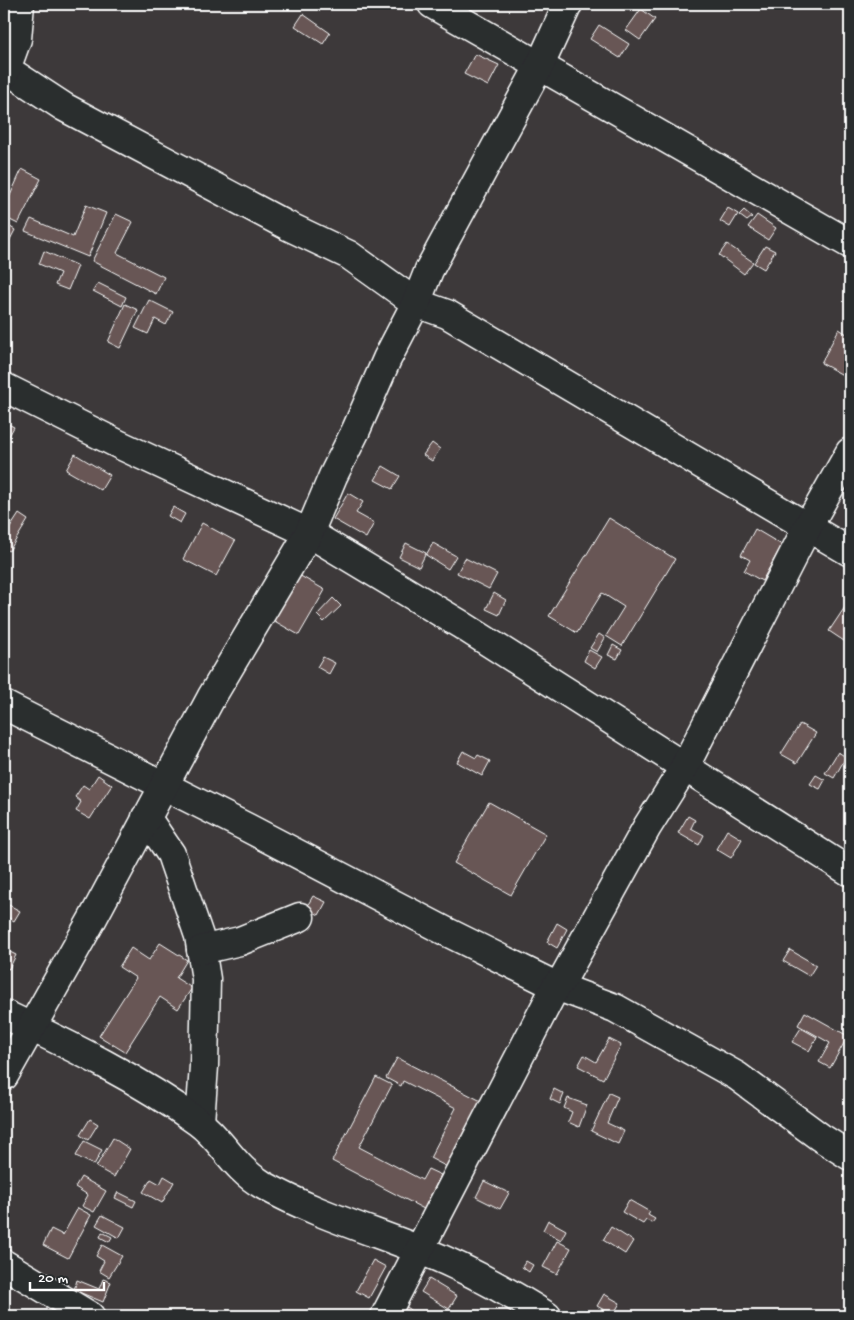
<svg xmlns="http://www.w3.org/2000/svg" width="854" height="1320" viewBox="0 0 854 1320" font-family="'Gochi Hand',sans-serif">
  <rect width="100%" height="100%" fill="#3d393a"/>
  <filter id="ink" filterUnits="userSpaceOnUse"><feTurbulence type="fractalNoise" baseFrequency=".02" numOctaves="2"/><feDisplacementMap in="SourceGraphic" scale="10" xChannelSelector="R" yChannelSelector="G"/><feConvolveMatrix kernelMatrix="1 2 1 2 8 2 1 2 1" color-interpolation-filters="sRGB"/></filter>
  <g filter="url(#ink)">
    <g fill="#685655" stroke="#fff">
      <path d="M641,9L655,19L640,40L626,30Z"/>
      <path d="M303,14L330,33L323,44L295,26Z"/>
      <path d="M599,25L629,44L620,58L590,39Z"/>
      <path d="M475,54L499,65L488,86L464,74Z"/>
      <path d="M22,169L41,179L18,224L4,217V198L8,200Z"/>
      <path d="M86,205L106,213L88,257L25,231L31,219L73,237Z"/>
      <path d="M728,208L738,214L730,227L720,221Z"/>
      <path d="M744,210L752,217L747,221L739,215Z"/>
      <path d="M116,214L133,222L117,253L164,277L156,294L92,261Z"/>
      <path d="M757,215L776,228L768,240L748,227Z"/>
      <path d="M4,223L15,230L4,251Z"/>
      <path d="M727,244L753,262L744,274L719,255Z"/>
      <path d="M765,246L775,251L764,269L754,263Z"/>
      <path d="M44,251L78,266L68,290L55,285L60,273L39,264Z"/>
      <path d="M98,283L126,297L122,306L93,291Z"/>
      <path d="M149,300L173,312L166,325L155,319L148,334L135,328Z"/>
      <path d="M125,304L138,310L120,348L108,342Z"/>
      <path d="M839,329L850,336V379L821,363Z"/>
      <path d="M4,422L14,427L4,445Z"/>
      <path d="M432,443L440,449L432,461L423,455Z"/>
      <path d="M75,454L110,475L101,490L66,470Z"/>
      <path d="M383,466L400,476L392,489L375,480Z"/>
      <path d="M348,493L363,502L356,513L374,523L366,538L333,519Z"/>
      <path d="M173,507L185,514L180,523L168,516Z"/>
      <path d="M19,514L28,520L9,551L4,548V532L6,534Z"/>
      <path d="M609,518L675,559L622,646L606,636L624,607L602,593L577,633L549,616Z"/>
      <path d="M202,523L235,541L216,576L183,559Z"/>
      <path d="M755,529L782,545L762,581L744,571L750,560L741,555Z"/>
      <path d="M406,543L426,553L419,567L399,557Z"/>
      <path d="M433,543L456,556L448,569L426,555Z"/>
      <path d="M465,558L497,574L489,589L457,573Z"/>
      <path d="M297,574L325,590L299,635L271,619Z"/>
      <path d="M494,593L506,600L499,615L486,609Z"/>
      <path d="M333,598L341,606L324,622L317,615Z"/>
      <path d="M849,601L850,602V645L829,631Z"/>
      <path d="M599,634L605,638L597,652L590,648Z"/>
      <path d="M613,645L622,650L617,659L608,655Z"/>
      <path d="M589,650L602,657L595,668L584,661Z"/>
      <path d="M323,657L335,663L329,674L317,667Z"/>
      <path d="M800,724L816,733L797,763L781,754Z"/>
      <path d="M463,751L476,758L478,755L490,761L482,776L457,762Z"/>
      <path d="M838,752L846,757L834,778L825,773Z"/>
      <path d="M98,775L112,785L90,819L76,811L81,802L75,797L83,785L89,789Z"/>
      <path d="M816,775L825,780L820,789L810,784Z"/>
      <path d="M489,802L546,834L511,895L454,863Z"/>
      <path d="M688,816L695,820L691,828L704,835L699,845L678,833Z"/>
      <path d="M727,830L742,839L731,858L716,849Z"/>
      <path d="M313,896L326,902L319,915L306,908Z"/>
      <path d="M9,905L20,911L14,921L4,915Z"/>
      <path d="M557,923L567,929L557,948L547,942Z"/>
      <path d="M160,943L187,960L176,978L192,988L178,1009L160,997L125,1052L99,1036L136,978L119,967L131,948L149,960Z"/>
      <path d="M4,949L16,955L9,969L4,967Z"/>
      <path d="M790,950L816,965L809,976L783,961Z"/>
      <path d="M805,1012L848,1036L830,1068L819,1062L830,1043L798,1025Z"/>
      <path d="M801,1028L817,1037L809,1051L792,1042Z"/>
      <path d="M609,1039L621,1045L603,1079L578,1066L584,1055L596,1062Z"/>
      <path d="M397,1058L483,1102L449,1168L430,1158L456,1108L403,1081L401,1086L386,1078Z"/>
      <path d="M376,1077L392,1085L359,1147L422,1180L428,1169L441,1175L424,1209L332,1161Z"/>
      <path d="M554,1089L564,1094L560,1104L550,1099Z"/>
      <path d="M609,1093L618,1097L607,1123L624,1131L618,1144L591,1131Z"/>
      <path d="M568,1098L587,1105L579,1127L568,1122L572,1112L564,1108Z"/>
      <path d="M90,1119L98,1124L88,1140L80,1135Z"/>
      <path d="M113,1138L130,1149L114,1177L96,1167Z"/>
      <path d="M84,1141L102,1150L94,1165L76,1156Z"/>
      <path d="M164,1176L174,1182L162,1203L143,1192L151,1179L160,1184Z"/>
      <path d="M81,1177L106,1191L94,1212L82,1206L88,1195L75,1187Z"/>
      <path d="M484,1181L509,1193L500,1209L476,1197Z"/>
      <path d="M118,1192L136,1201L133,1207L115,1198Z"/>
      <path d="M629,1200L650,1212L648,1215L655,1219L652,1223L646,1220L643,1224L622,1212Z"/>
      <path d="M78,1208L91,1215L68,1258L43,1245L51,1229L63,1235Z"/>
      <path d="M102,1215L125,1227L119,1238L96,1225Z"/>
      <path d="M548,1220L566,1230L561,1240L543,1230Z"/>
      <path d="M611,1227L633,1241L625,1254L603,1240Z"/>
      <path d="M102,1232L112,1237L109,1242L100,1237Z"/>
      <path d="M557,1241L571,1248L557,1274L543,1267Z"/>
      <path d="M102,1245L122,1256L109,1277L99,1271L104,1261L96,1256Z"/>
      <path d="M373,1260L386,1267L369,1298L356,1291Z"/>
      <path d="M526,1261L533,1265L529,1272L522,1267Z"/>
      <path d="M103,1279L111,1282L103,1302L74,1290L77,1280L99,1289Z"/>
      <path d="M429,1279L457,1296L449,1309L421,1292Z"/>
      <path d="M604,1294L620,1303L613,1315L597,1306Z"/>
      <path d="M395,1301L410,1309L406,1316H387Z"/>
    </g>
    <g fill="none" stroke-linecap="round" stroke-linejoin="round">
      <g stroke="#fff" stroke-width="31">
        <g id="minor">
          <path d="M432,4L850,244"/>
          <path d="M6,69L64,107L288,226L349,255L416,303L447,314L850,552"/>
          <path d="M4,75L17,39L20,4"/>
          <path d="M4,387L120,445L309,533L460,624L850,872"/>
          <path d="M4,705L248,828L447,932L556,986L615,1008L737,1076L820,1137L850,1156"/>
          <path d="M146,817L171,854L199,936L206,979L204,1066L200,1122"/>
          <path d="M201,950L240,941L300,917"/>
          <path d="M4,1014C71,1046 138,1078 198,1122C223,1140 232,1167 263,1185C313,1213 367,1229 420,1250C461,1266 509,1292 547,1316"/>
          <path d="M4,1076L93,918L211,698L309,533L333,476L356,430L387,359L416,303L429,270L540,65L568,4"/>
          <path d="M4,1264L90,1316"/>
          <path d="M385,1316L556,986L564,977L647,827L684,768L808,526L850,452"/>
        </g>
      </g>
      <use href="#minor" stroke="#2a2d2e" stroke-width="28"/>
    </g>
  </g>
  <rect width="854" height="1320" fill="none" stroke="#2a2d2e" stroke-width="20"/>
  <rect x="10" y="10" width="834" height="1300" fill="none" stroke="#fff" stroke-width="2" filter="url(#ink)"/>
  <path d="M30 1282v8h74v-8" fill="none" stroke="#ffffff" stroke-width="2.5"/>
  <text x="38" y="1282" font-size="15" fill="#ffffff" stroke="#2a2d2e" stroke-width="4" paint-order="stroke">20 m</text>
</svg>
